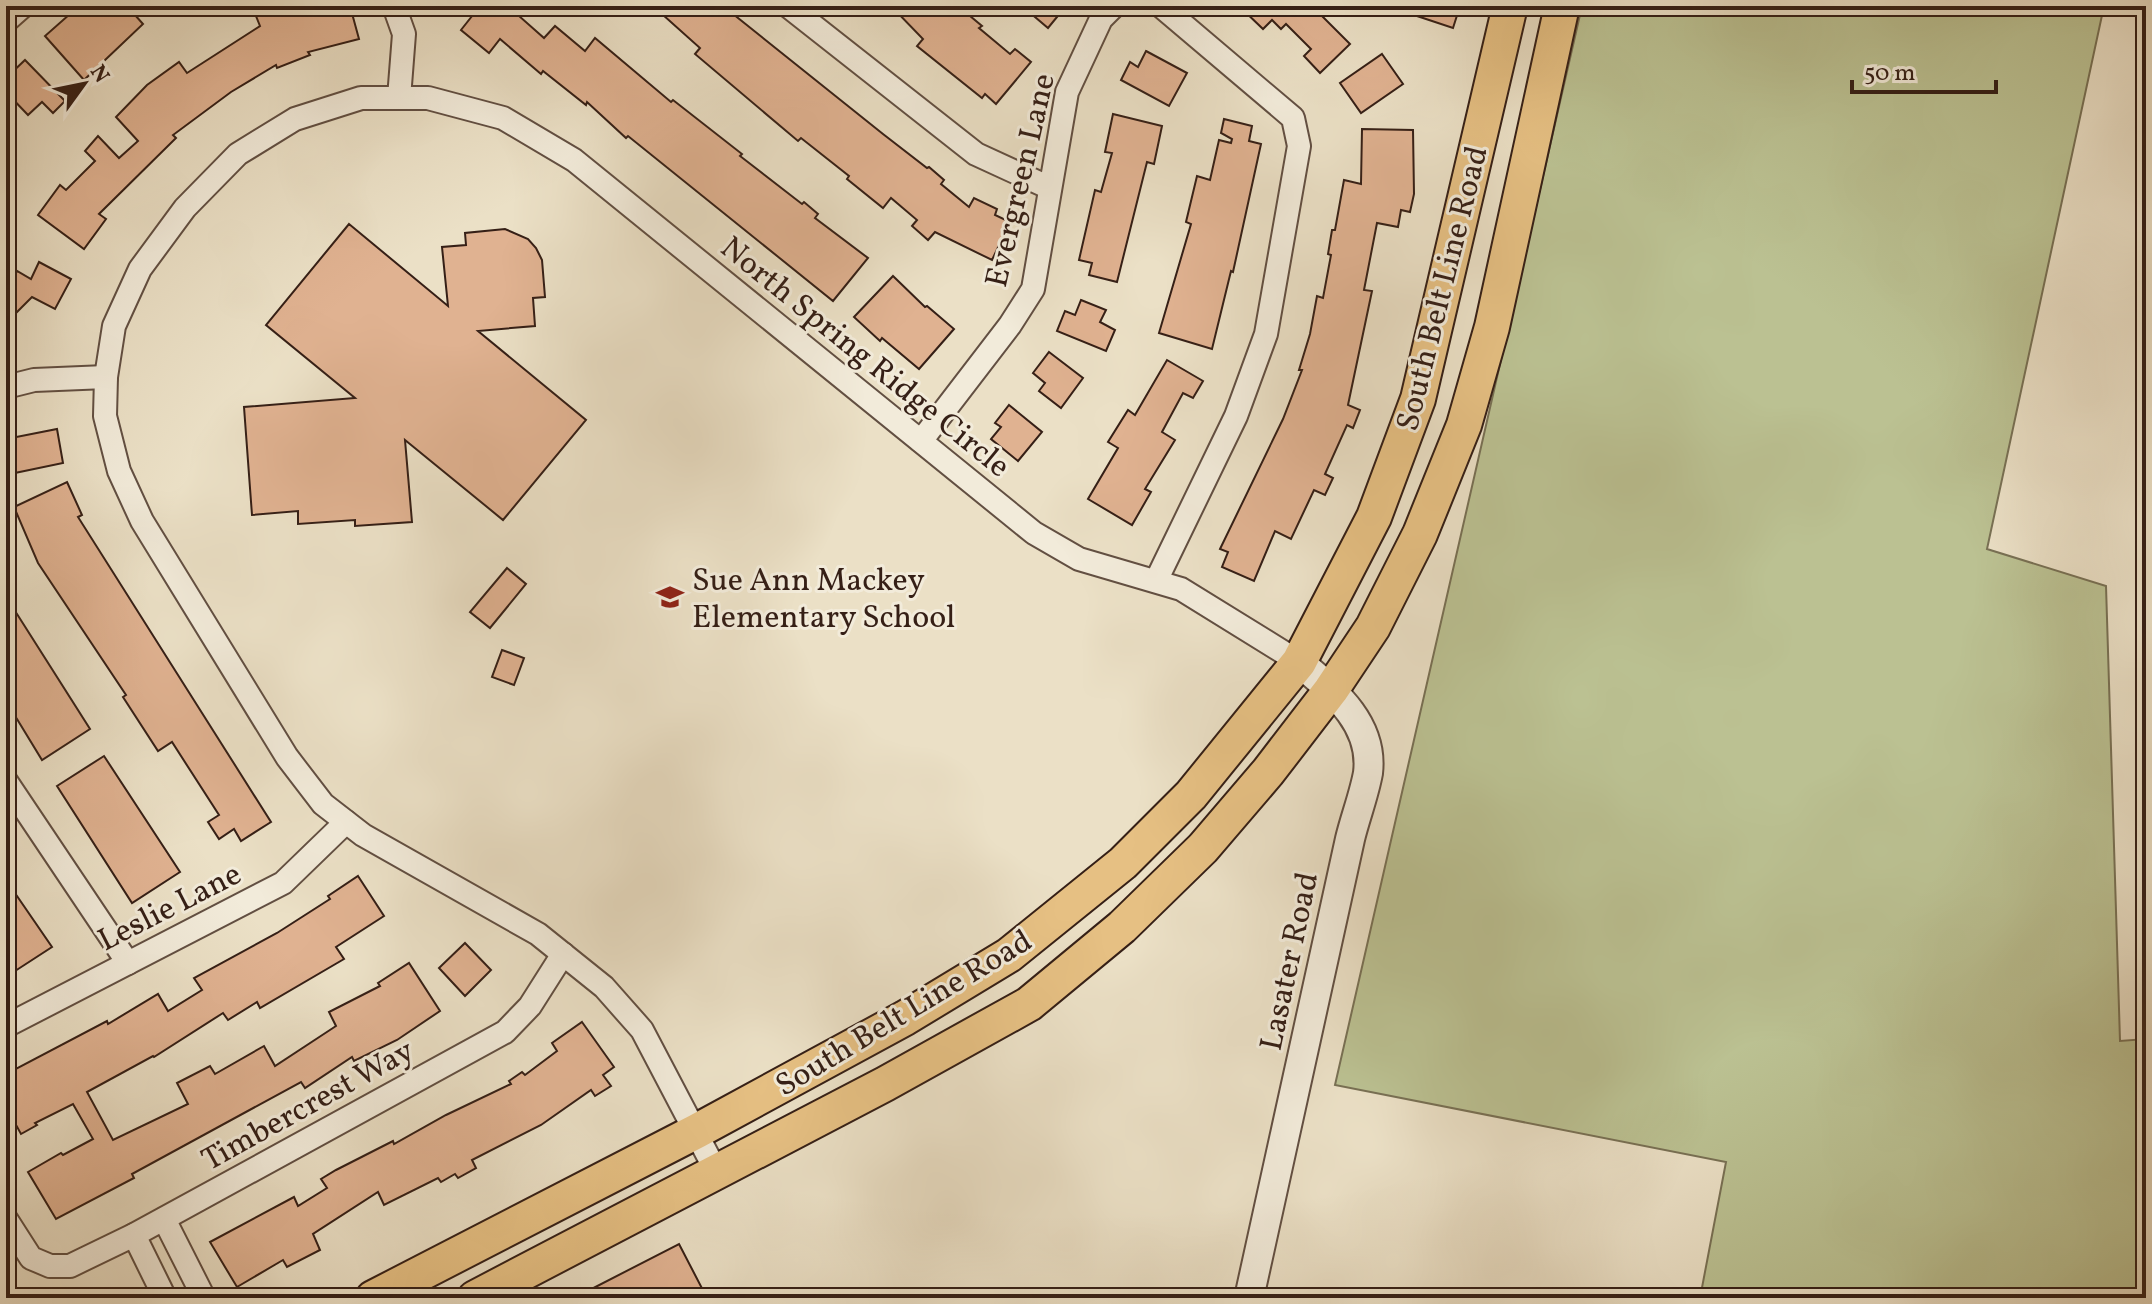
<svg xmlns="http://www.w3.org/2000/svg" width="2152" height="1304" viewBox="0 0 2152 1304" font-family="Vollkorn,serif">
  <rect width="100%" height="100%" fill="#ebe0c6"/>
  <filter id="stains"><feTurbulence type="fractalNoise" baseFrequency=".0025" numOctaves="4"/><feColorMatrix values="0 0 0 0 .2 0 0 0 0 .09 0 0 0 0 .02 0 0 0 .5 -.17"/></filter>
  <radialGradient id="worn" r=".72"><stop offset=".6" stop-color="#630" stop-opacity="0"/><stop offset="1" stop-color="#630" stop-opacity=".3"/></radialGradient>
  <path fill="#bbc192" stroke="#787054" stroke-width="2" d="M1582,6H2104L1987,549L2106,586L2120,1041L2146,1039V1267L2139,1298H1700L1726,1162L1335,1085Z"/>
  <g fill="#e0b291" stroke="#351f16" stroke-width="2">
    <path d="M79,6H127L143,24L84,80L45,36Z"/>
    <path d="M281,6H350L359,39L308,52L310,55L277,68L276,65L231,92L173,135L176,138L99,214L106,219L84,249L38,215L60,185L66,190L95,161L85,151L98,136L119,158L138,141L116,117L147,85L179,62L187,73L260,26L256,16Z"/>
    <path d="M480,6H527L519,16L544,38L555,26L585,51L595,38L671,102L673,100L742,154L740,156L802,204L804,202L818,214L815,218L868,258L833,301L628,136L626,138L587,102L586,105L543,71L541,74L500,39L489,53L461,30Z"/>
    <path d="M653,6H723L883,134L927,168L929,167L944,180L941,184L969,207L974,198L997,209L995,215L1010,222L992,260L935,232L928,240L912,226L917,220L891,198L883,208L847,179L849,176L801,138L798,141L695,54L700,48Z"/>
    <path d="M891,6H958L982,26L979,28L1010,54L1015,49L1031,62L996,104L985,94L982,98L917,46L923,39Z"/>
    <path d="M1022,6H1066L1048,28Z"/>
    <path d="M1239,6H1312L1350,44L1320,73L1304,56L1311,49L1286,24L1281,29L1272,20L1263,29Z"/>
    <path d="M1397,6H1460L1453,28L1396,9Z"/>
    <path d="M1146,51L1187,73L1169,106L1121,80L1130,62L1138,67Z"/>
    <path d="M1382,54L1403,84L1361,113L1340,83Z"/>
    <path d="M25,60L65,101L53,113L42,102L28,115L6,92V78Z"/>
    <path d="M1113,114L1162,126L1154,164L1147,162L1117,282L1089,275L1092,263L1079,260L1095,190L1101,192L1112,153L1105,152Z"/>
    <path d="M1224,119L1252,126L1249,141L1261,144L1233,272L1231,271L1212,349L1159,333L1191,224L1186,222L1197,176L1210,180L1219,140L1231,143L1232,139L1221,133Z"/>
    <path d="M1362,129L1413,130L1414,194L1410,212L1401,210L1398,227L1377,223L1364,290L1372,291L1348,405L1360,410L1353,428L1347,425L1325,474L1333,478L1325,495L1314,490L1291,539L1275,531L1254,581L1222,567L1228,552L1220,549L1283,419L1302,370H1299L1310,334L1317,296L1323,298L1331,255L1328,254L1332,230H1335L1344,180L1361,184Z"/>
    <path d="M349,224L448,306L442,247L466,245L465,233L505,229L528,239L536,248L542,260L545,297L533,298L535,326L478,331L586,420L503,520L405,440L412,522L355,526V520L298,524V511L252,515L244,407L355,398L266,325Z"/>
    <path d="M39,262L71,279L55,309L32,297L6,323V293L17,271L31,279Z"/>
    <path d="M893,276L925,307L927,306L954,329L919,369L882,338L880,341L854,317Z"/>
    <path d="M1081,300L1106,310L1100,322L1115,330L1106,351L1057,331L1065,311L1075,315Z"/>
    <path d="M1049,352L1083,378L1061,408L1039,391L1045,383L1033,373Z"/>
    <path d="M1167,360L1203,381L1193,398L1183,393L1162,432L1175,440L1145,489L1151,492L1132,525L1088,499L1118,448L1108,442L1128,410L1135,415Z"/>
    <path d="M1009,405L1042,432L1018,461L991,439L1001,427L995,423Z"/>
    <path d="M57,429L63,463L10,474L6,439Z"/>
    <path d="M67,482L82,515L78,517L271,822L241,841L234,829L219,839L208,822L219,815L172,742L158,751L123,697L126,695L38,563L14,507Z"/>
    <path d="M507,568L526,584L490,628L470,612Z"/>
    <path d="M17,614L90,729L42,760L6,701V622Z"/>
    <path d="M502,650L524,658L514,685L492,677Z"/>
    <path d="M104,756L180,872L132,903L57,786Z"/>
    <path d="M358,876L384,916L336,947L344,959L260,1008L257,1002L228,1020L223,1013L154,1057L153,1056L87,1092L113,1140L188,1104L177,1083L210,1066L215,1074L264,1046L275,1066L336,1026L329,1012L380,986L378,983L409,963L440,1011L397,1040L354,1061L352,1057L305,1088L301,1082L132,1174L134,1178L56,1219L28,1172L61,1153L63,1155L93,1139L73,1104L35,1123L37,1125L21,1134L15,1123L6,1128V1074L107,1021L108,1024L158,994L168,1011L202,990L194,978L277,933L330,899L328,896Z"/>
    <path d="M6,880L52,947L12,973L6,965Z"/>
    <path d="M465,943L491,970L465,996L439,968Z"/>
    <path d="M582,1022L614,1067L603,1075L611,1086L595,1096L591,1090L541,1125L472,1160L476,1168L458,1178L455,1174L441,1182L438,1178L384,1205L378,1192L313,1234L320,1250L287,1267L283,1260L237,1287L210,1242L294,1197L298,1206L327,1188L321,1179L336,1170L393,1141L394,1144L446,1115L511,1084L509,1081L522,1072L525,1075L557,1051L552,1043Z"/>
    <path d="M679,1244L707,1298H574Z"/>
  </g>
  <g fill="none" stroke-linecap="round" stroke-linejoin="round">
    <g stroke="#624f42" stroke-width="26">
      <g id="minor">
        <path d="M394,6L404,34L399,98"/>
        <path d="M788,6L976,154L1050,188"/>
        <path d="M6,21L23,6"/>
        <path d="M6,387L34,380L106,377"/>
        <path d="M921,441L1010,325L1033,289L1067,92L1101,19L1114,6"/>
        <path d="M1156,581L1236,416L1266,334L1299,146L1293,118L1161,6"/>
        <path d="M6,781L128,963"/>
        <path d="M6,1026L283,883L346,822"/>
        <path d="M717,1173L642,1030L604,987L538,934L363,835L323,804L287,757L142,521L119,471L105,416L106,377L114,326L140,269L185,208L238,154L295,119L361,98H428L503,118L574,160L1034,533L1079,559L1181,589L1299,662"/>
        <path d="M6,1219L31,1258L50,1266H70L134,1235L505,1032L530,1006L563,954"/>
        <path d="M164,1219L204,1298"/>
        <path d="M134,1235L165,1298"/>
      </g>
    </g>
    <g stroke="#624f42" stroke-width="32">
      <path id="tertiary" d="M1249,1298L1350,839C1355,818 1364,795 1368,773C1374,723 1333,691 1299,662"/>
    </g>
    <g stroke="#351f16" stroke-width="38">
      <g id="primary">
        <path d="M373,1298L697,1131L905,1018L1009,955L1123,863L1191,795L1299,662L1374,517L1418,399L1510,6"/>
        <path d="M475,1298L885,1084L1029,1004L1122,927L1203,848L1268,772L1331,690L1373,627L1420,534L1464,425L1492,327L1562,6"/>
      </g>
    </g>
    <use href="#minor" stroke="#f2ebda" stroke-width="22"/>
    <use href="#tertiary" stroke="#f2ebda" stroke-width="28"/>
    <use href="#primary" stroke="#e6c083" stroke-width="34"/>
  </g>
  <defs>
    <g id="school-bare" transform="scale(2.16)"><path d="M0-5L7-2L0 1L-7-2ZM-4 1L0 2.5L4 1V4Q0 6-4 4Z" fill="#8f2418" stroke="#f2ebda" stroke-width="2.5" paint-order="stroke"/></g>
  </defs>
  <g fill-rule="evenodd">
    <use href="#school-bare" x="670" y="597"/>
  </g>
  <g text-anchor="middle" stroke-width="6" stroke-linejoin="round" paint-order="stroke">
    <g font-size="32" fill="#351f16" stroke="#f2ebda">
      <text transform="translate(1019 180) rotate(-77)" y="11">Evergreen Lane</text>
      <text transform="translate(1441 288) rotate(-76)" y="11">South Belt Line Road</text>
      <text transform="translate(866 356) rotate(39)" y="11">North Spring Ridge Circle</text>
      <text transform="translate(169 906) rotate(-27)" y="11">Leslie Lane</text>
      <text transform="translate(1288 961) rotate(-78)" y="11">Lasater Road</text>
      <text transform="translate(903 1012) rotate(-31)" y="11">South Belt Line Road</text>
      <text transform="translate(307 1104) rotate(-29)" y="11">Timbercrest Way</text>
    </g>
    <g font-size="32" fill="#351f16" stroke="#f2ebda" text-anchor="start">
      <text x="692" y="590">Sue Ann Mackey<tspan x="692" dy="37">Elementary School</tspan></text>
    </g>
  </g>
  <rect width="2152" height="1304" fill="none" stroke="#ebe0c6" stroke-width="32"/>
  <rect x="8" y="8" width="2136" height="1288" fill="none" stroke="#351f16" stroke-width="4"/>
  <rect x="16" y="16" width="2120" height="1272" fill="none" stroke="#351f16" stroke-width="2"/>
  <g transform="translate(84 84) rotate(57)" stroke="#f2ebda" stroke-width="6" paint-order="stroke">
  <path d="M0-6L14 30L0 20L-14 30Z" fill="#351f16"/>
  <text y="-12" font-size="22" font-weight="bold" text-anchor="middle" fill="#351f16">N</text>
  </g>
  <path d="M1852 80v12h144v-12" fill="none" stroke="#351f16" stroke-width="4"/>
  <text x="1864" y="80" font-size="24" fill="#351f16" stroke="#f2ebda" stroke-width="6" paint-order="stroke">50 m</text>
  <rect width="100%" height="100%" filter="url(#stains)"/>
  <rect width="100%" height="100%" fill="url(#worn)"/>
</svg>
